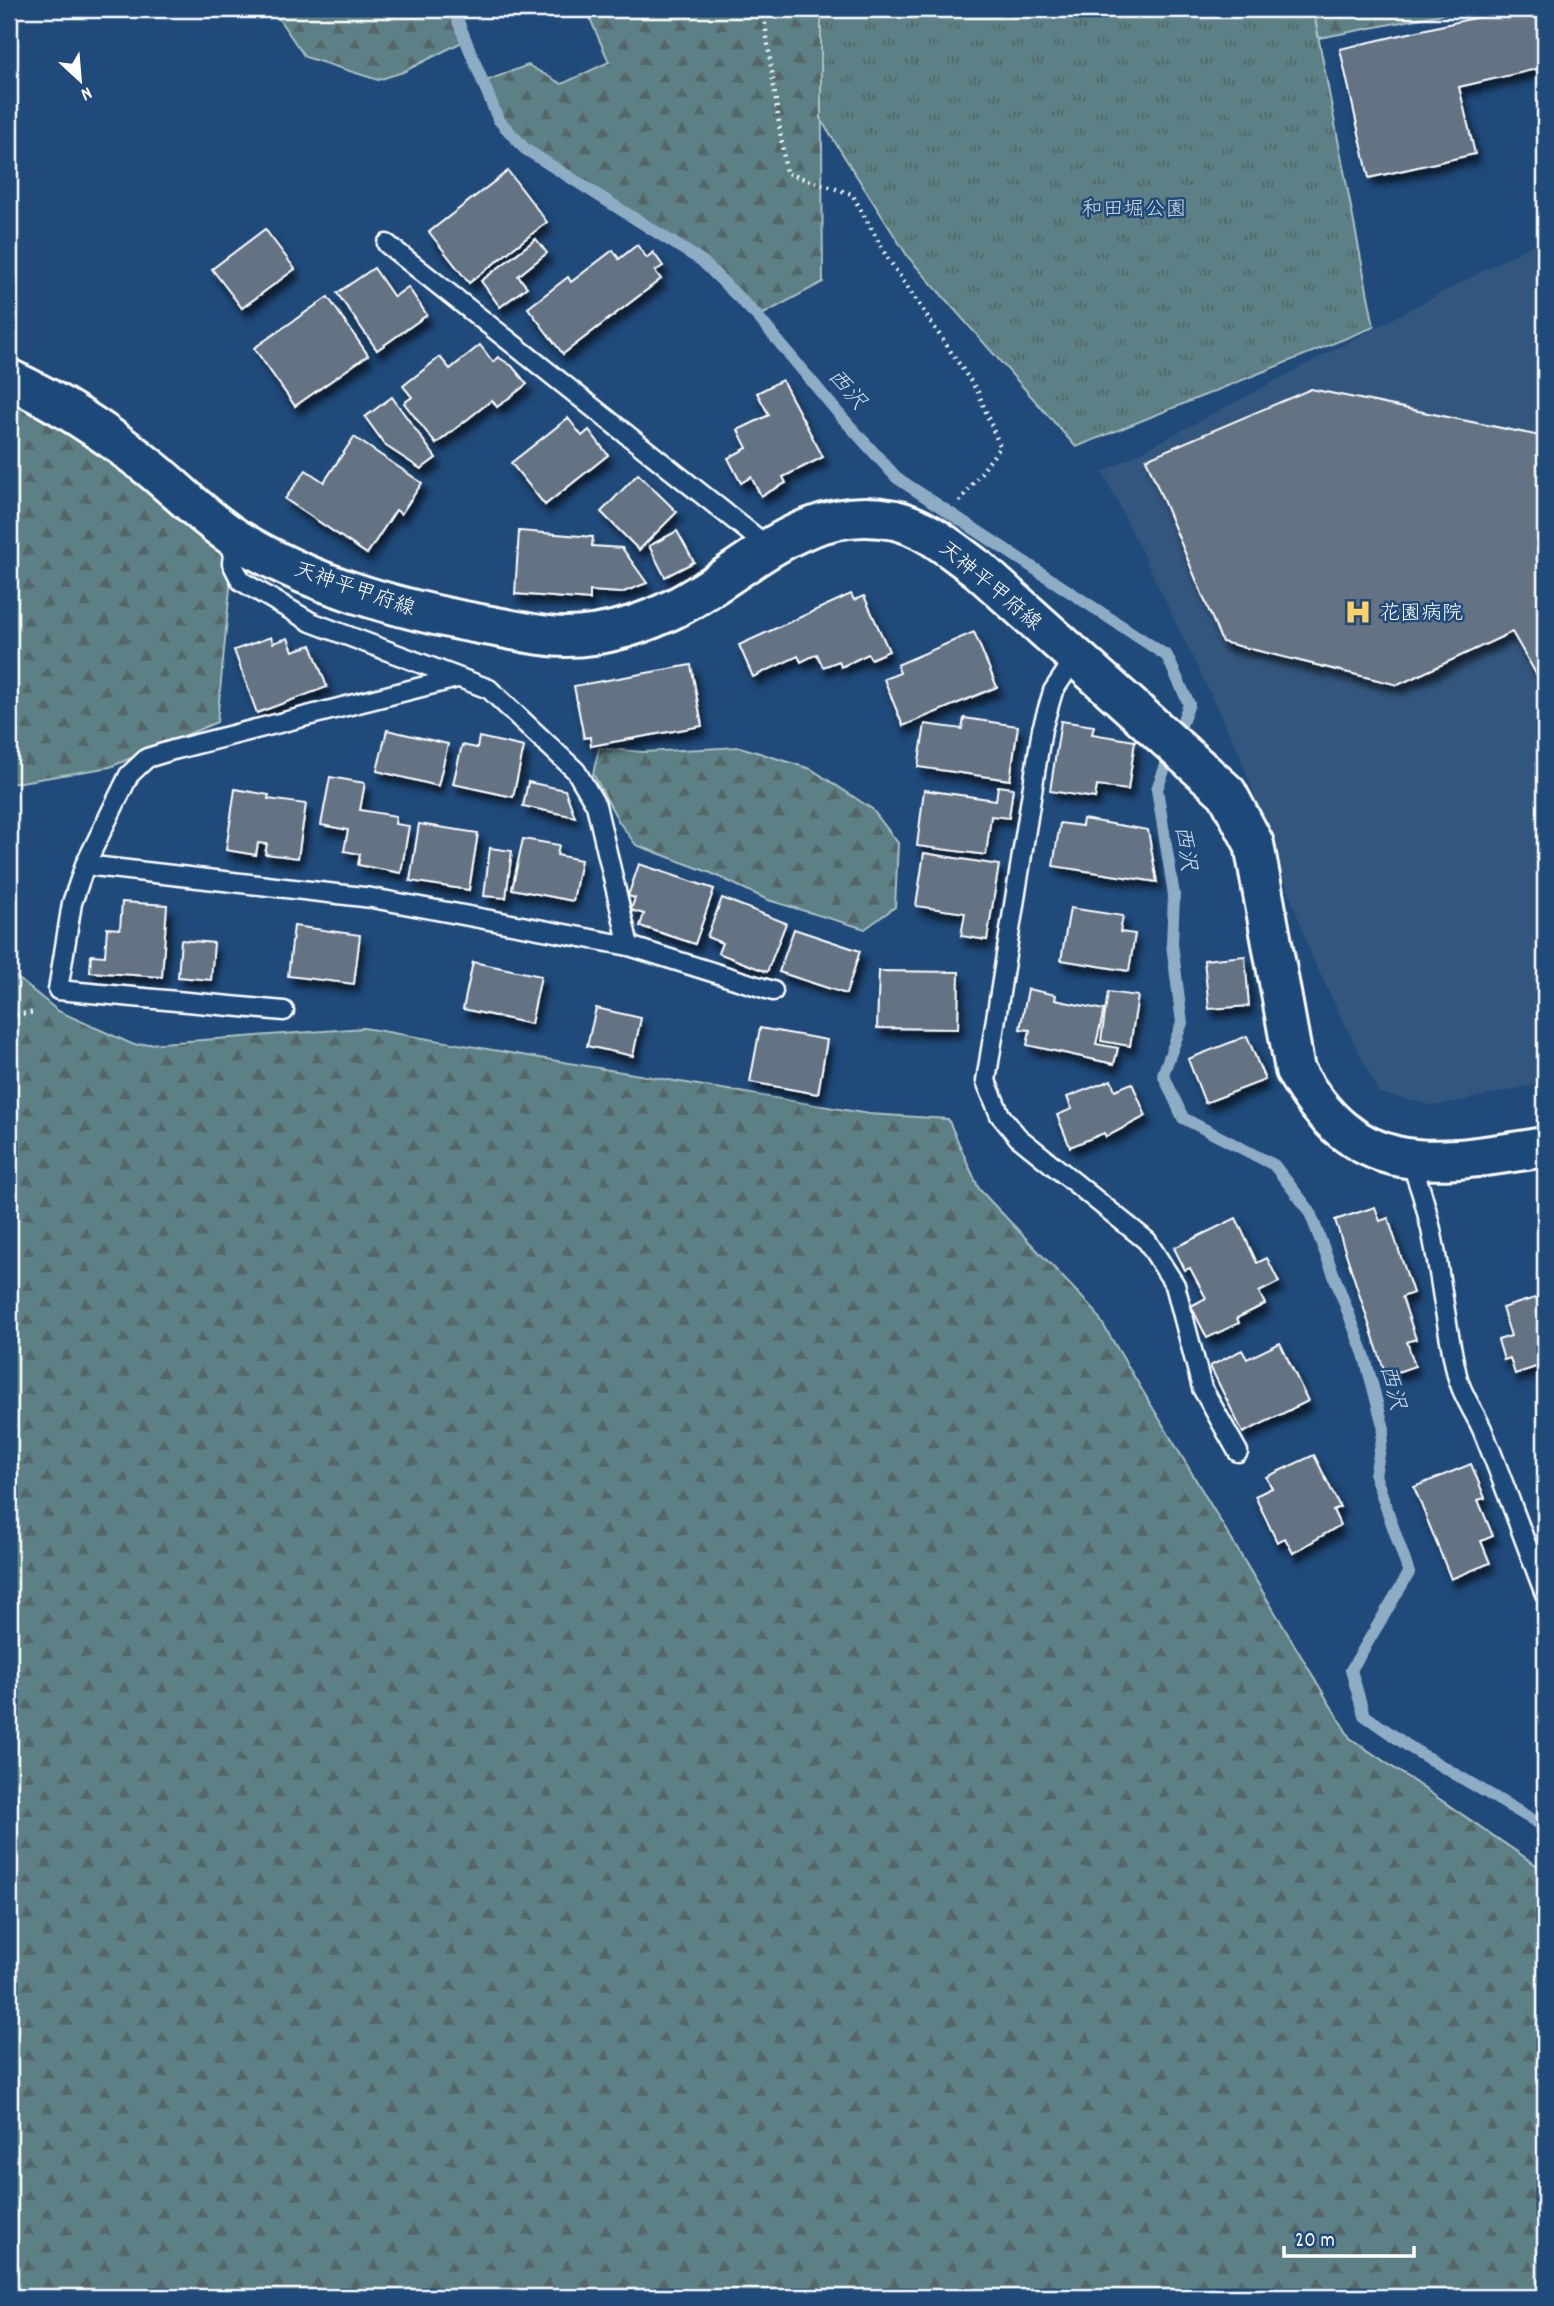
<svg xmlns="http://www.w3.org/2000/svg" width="1554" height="2306" viewBox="0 0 1554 2306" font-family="Dekko,'Klee One',sans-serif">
  <defs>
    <pattern id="forest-firs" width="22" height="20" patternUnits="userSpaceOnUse" patternTransform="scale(1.75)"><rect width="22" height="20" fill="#5b8085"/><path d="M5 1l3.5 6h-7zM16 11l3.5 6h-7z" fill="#546668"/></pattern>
    <pattern id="park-tufts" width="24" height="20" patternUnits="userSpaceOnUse" patternTransform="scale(1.75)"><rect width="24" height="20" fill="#5b8085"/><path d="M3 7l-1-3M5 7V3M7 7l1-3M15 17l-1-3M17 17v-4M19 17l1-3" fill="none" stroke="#546668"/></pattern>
    <filter id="shadow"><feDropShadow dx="4.5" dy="8" stdDeviation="3.5" flood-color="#0009"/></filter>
  </defs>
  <rect width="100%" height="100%" fill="#1f4a7a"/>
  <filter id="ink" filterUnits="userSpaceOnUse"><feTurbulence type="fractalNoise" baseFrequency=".0143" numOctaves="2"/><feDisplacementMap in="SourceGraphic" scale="14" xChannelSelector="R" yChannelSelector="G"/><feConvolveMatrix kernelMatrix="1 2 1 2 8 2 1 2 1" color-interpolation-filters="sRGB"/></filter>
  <g filter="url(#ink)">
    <path fill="#33567d" d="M1545,238V1083L1435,1106L1379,1093L1314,962L1239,753L1103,472Z"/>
    <g fill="url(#forest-firs)" stroke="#adc0c2" stroke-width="2">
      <path d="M272,9H453L466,40L403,72L378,80L305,57Z"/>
      <path d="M586,9H821L823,282L758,317L702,261L525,149L498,119L483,82L528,65L562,84L609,62Z"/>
      <path d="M1313,9H1468L1319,38Z"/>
      <path d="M9,379L235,537L217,722L110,767L9,784Z"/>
      <path d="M740,747L811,769L872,809L898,843L895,907L865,929L768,900L711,873L636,845L619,822L593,774L599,748L643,752Z"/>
      <path d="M9,971L58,1011L134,1045L364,1028L869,1114L948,1119L979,1189L1095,1311L1350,1738L1545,1871V2297H9Z"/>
    </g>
    <path fill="url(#park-tufts)" stroke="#adc0c2" stroke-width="2" d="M821,9H1313L1374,327L1076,447L908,257L821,120Z"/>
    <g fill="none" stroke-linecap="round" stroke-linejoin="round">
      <path stroke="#8eadc5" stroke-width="12" d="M453,9L498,119L525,149L702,261L758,317L839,414L897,478L1167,656L1189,704L1157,789L1174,895L1172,944L1182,1023L1163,1074L1183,1118L1274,1165L1309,1210L1364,1354L1384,1429L1375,1475L1409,1573L1351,1670L1364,1715L1411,1748L1545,1827"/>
    </g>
    <g fill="#637383" stroke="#fff" stroke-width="2" filter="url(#shadow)">
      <path d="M1513,9H1538L1545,41V67L1459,87L1475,154L1369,178L1340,49Z"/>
      <path d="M508,171L547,222L469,283L429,232Z"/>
      <path d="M265,229L295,269L242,308L212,269Z"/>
      <path d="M536,239L547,253L518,276L527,287L500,307L481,281Z"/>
      <path d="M637,245L647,258L653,252L663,266L655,271L661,279L563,354L528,308L568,277L571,282L613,250L619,259Z"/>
      <path d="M374,268L394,297L408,287L427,315L377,350L337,293Z"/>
      <path d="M328,297L368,355L295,406L254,348Z"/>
      <path d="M480,345L493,362L498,357L512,366L527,384L497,407L492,400L436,444L404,403L412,397L403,386L440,357L450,369Z"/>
      <path d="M782,380L823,457L783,477L786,483L761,496L751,477L741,483L728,458L747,448L738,430L769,415L757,393Z"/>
      <path d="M1311,389L1545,437V519L1537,559L1545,561L1542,590L1545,591V689L1512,632L1398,685L1222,642L1146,459Z"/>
      <path d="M392,397L436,458L421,469L386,446L365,417Z"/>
      <path d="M568,418L582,436L589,430L608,455L545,505L511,463Z"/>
      <path d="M354,437L422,483L401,514L396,510L367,554L285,499L306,470L324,482Z"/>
      <path d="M638,474L677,512L639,550L601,512Z"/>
      <path d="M519,531L593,537L592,546L622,548L647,583L621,593L590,591V600L515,594Z"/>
      <path d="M677,531L694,562L665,577L649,546Z"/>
      <path d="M851,594L854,600L864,596L889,651L871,659L868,654L841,667L839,661L823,667L817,654L801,662L798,656L753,677L739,645Z"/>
      <path d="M974,632L997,687L903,726L884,679L900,673L897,665Z"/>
      <path d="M271,637L273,643L288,638L293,651L311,645L327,687L257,713L234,650Z"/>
      <path d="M691,665L702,726L591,746L590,737L584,738L574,686Z"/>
      <path d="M964,718L1018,726L1010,780L918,767L925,724L962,729Z"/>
      <path d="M1061,721L1094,726L1092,734L1135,741L1128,790L1097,786L1095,798L1050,791Z"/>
      <path d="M387,730L448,744L438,786L377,771Z"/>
      <path d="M479,737L524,747L513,797L453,784L462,745L477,748Z"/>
      <path d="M330,777L365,783L360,810L396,816L395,824L409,826L401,873L358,865L360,854L344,851L348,830L321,825Z"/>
      <path d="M528,782L565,790L575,817L523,806Z"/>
      <path d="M998,786L1013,788L1009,818L991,816L986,855L917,846L924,790L996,800Z"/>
      <path d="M235,789L269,795L268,799L306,804L298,858L265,854L267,844L258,843L256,855L226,850Z"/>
      <path d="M1083,819L1148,830L1157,882L1053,866L1060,823L1082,826Z"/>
      <path d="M419,824L478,833L469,890L410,881Z"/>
      <path d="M523,839L559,845L557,855L581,860L573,901L512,889Z"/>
      <path d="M490,848L512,851L506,898L484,896Z"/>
      <path d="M924,853L999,865L987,940L961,936L965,913L916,906Z"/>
      <path d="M639,864L714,889L695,944L640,926L644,914L631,910L635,898L628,896Z"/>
      <path d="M722,898L786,923L767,972L718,953L722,943L707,937Z"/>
      <path d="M122,902L167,905L162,977L90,972L91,955L105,956L107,928L120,929Z"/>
      <path d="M1070,908L1123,916L1120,932L1135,934L1129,971L1061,960Z"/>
      <path d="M294,926L360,935L354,984L288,976Z"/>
      <path d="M794,929L860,951L846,994L779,972Z"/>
      <path d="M181,940L214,943L211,980L178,977Z"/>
      <path d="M1245,956L1249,1006L1209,1009L1204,960Z"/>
      <path d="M473,962L541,976L531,1024L463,1009Z"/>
      <path d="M879,971L959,972L958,1029L877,1028Z"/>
      <path d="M1028,989L1056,995L1055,1000L1104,1010L1096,1044L1118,1048L1114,1064L1027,1045L1030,1030L1020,1029Z"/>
      <path d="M1108,992L1138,996L1130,1046L1101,1041Z"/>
      <path d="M596,1008L641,1018L633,1056L587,1046Z"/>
      <path d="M760,1028L827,1040L818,1094L750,1082Z"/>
      <path d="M1247,1036L1265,1080L1205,1103L1188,1059Z"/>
      <path d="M1111,1080L1115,1090L1132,1083L1146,1116L1106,1137L1104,1133L1070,1147L1057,1115L1072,1109L1067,1097Z"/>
      <path d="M1375,1207L1380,1221L1388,1218L1413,1293L1402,1297L1416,1339L1407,1342L1415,1366L1386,1376L1335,1220Z"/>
      <path d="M1236,1218L1257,1263L1267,1258L1279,1282L1259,1292L1265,1304L1237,1318L1239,1323L1207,1338L1191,1306L1206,1298L1190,1268L1185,1270L1174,1248Z"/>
      <path d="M1545,1295V1364L1515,1374L1510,1358L1504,1360L1498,1340L1511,1336L1502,1308Z"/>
      <path d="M1280,1343L1308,1401L1243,1433L1210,1366L1242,1350L1247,1359Z"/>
      <path d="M1314,1455L1340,1507L1333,1510L1340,1525L1293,1553L1285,1538L1277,1542L1255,1496L1272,1488L1266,1477Z"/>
      <path d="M1471,1464L1485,1498L1478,1500L1493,1536L1481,1541L1490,1563L1451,1579L1414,1487Z"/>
    </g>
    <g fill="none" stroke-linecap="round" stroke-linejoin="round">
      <g stroke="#fff" stroke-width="23">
        <g id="lane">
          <path d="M387,244L767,546"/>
          <path d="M235,537L232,563L241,581L311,622L489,689L576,771L596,805L629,946"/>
          <path d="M1076,657L1053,691L1042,729L986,1081L1000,1115L1018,1137L1147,1241L1175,1285L1202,1388L1238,1452"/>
          <path d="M85,865L372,898L629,946L773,991"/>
          <path d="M284,1011L58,990L72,903L85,865L129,775L147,758L173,750L457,678"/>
          <path d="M1410,1161C1439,1229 1440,1303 1457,1375C1461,1394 1474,1411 1482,1429C1504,1483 1524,1539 1545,1594"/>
        </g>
      </g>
      <g stroke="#fff" stroke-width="44">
        <path id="secondary" d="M9,379C61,403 111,436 155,472C181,494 206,519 235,538C311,585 397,609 485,625C511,629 538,637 565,637C604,637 645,624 679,606C750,568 805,502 895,520C926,527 953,551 978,569L1227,793L1254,844L1295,1070C1358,1183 1435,1164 1545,1147"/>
      </g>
      <g stroke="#fff" stroke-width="4.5" stroke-dasharray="2 5" stroke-linecap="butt">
        <path d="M763,9L786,173L852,194L887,257L978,392L1000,447L957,505"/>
        <path d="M9,1016L36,1012"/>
      </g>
      <use href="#lane" stroke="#1f4a7a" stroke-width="18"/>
      <use href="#secondary" stroke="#1f4a7a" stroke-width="38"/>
    </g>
  </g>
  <defs>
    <g id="hospital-bare" transform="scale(2.1)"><path d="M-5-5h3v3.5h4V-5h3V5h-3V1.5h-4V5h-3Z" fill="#ffd166" stroke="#1f4a7a" stroke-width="2.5" paint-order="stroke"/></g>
  </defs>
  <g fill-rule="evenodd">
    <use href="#hospital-bare" x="1358" y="612"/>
  </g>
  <g text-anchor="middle" stroke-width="5" stroke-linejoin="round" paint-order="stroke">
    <g font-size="21" fill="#d6dfe0" stroke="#1f4a7a">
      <text x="1134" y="215">和田堀公園</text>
    </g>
    <g font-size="21" fill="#fff" stroke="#1f4a7a">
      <text transform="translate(991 585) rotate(40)" y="7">天神平甲府線</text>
      <text transform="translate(355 588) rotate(19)" y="7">天神平甲府線</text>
    </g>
    <g font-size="21" fill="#fff" stroke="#1f4a7a" text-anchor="start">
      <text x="1379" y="619">花園病院</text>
    </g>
    <g font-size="23" font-style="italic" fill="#d0dde7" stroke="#1f4a7a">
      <text transform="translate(848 388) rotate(49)" y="8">西沢</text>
      <text transform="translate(1187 848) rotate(81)" y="8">西沢</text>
      <text transform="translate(1394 1387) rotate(75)" y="8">西沢</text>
    </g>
  </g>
  <rect width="1554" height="2306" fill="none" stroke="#1f4a7a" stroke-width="35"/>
  <rect x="18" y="18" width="1519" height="2271" fill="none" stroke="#fff" stroke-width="2.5" filter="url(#ink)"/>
  <g transform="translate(80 80) rotate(154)" stroke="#1f4a7a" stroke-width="5" paint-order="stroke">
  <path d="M0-5L12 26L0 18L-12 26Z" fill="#ffffff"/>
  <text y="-10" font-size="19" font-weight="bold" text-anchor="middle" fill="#ffffff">N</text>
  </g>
  <path d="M1284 2246v10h130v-10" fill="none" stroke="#ffffff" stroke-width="3.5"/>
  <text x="1295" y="2246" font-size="21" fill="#ffffff" stroke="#1f4a7a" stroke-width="5" paint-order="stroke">20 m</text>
</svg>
